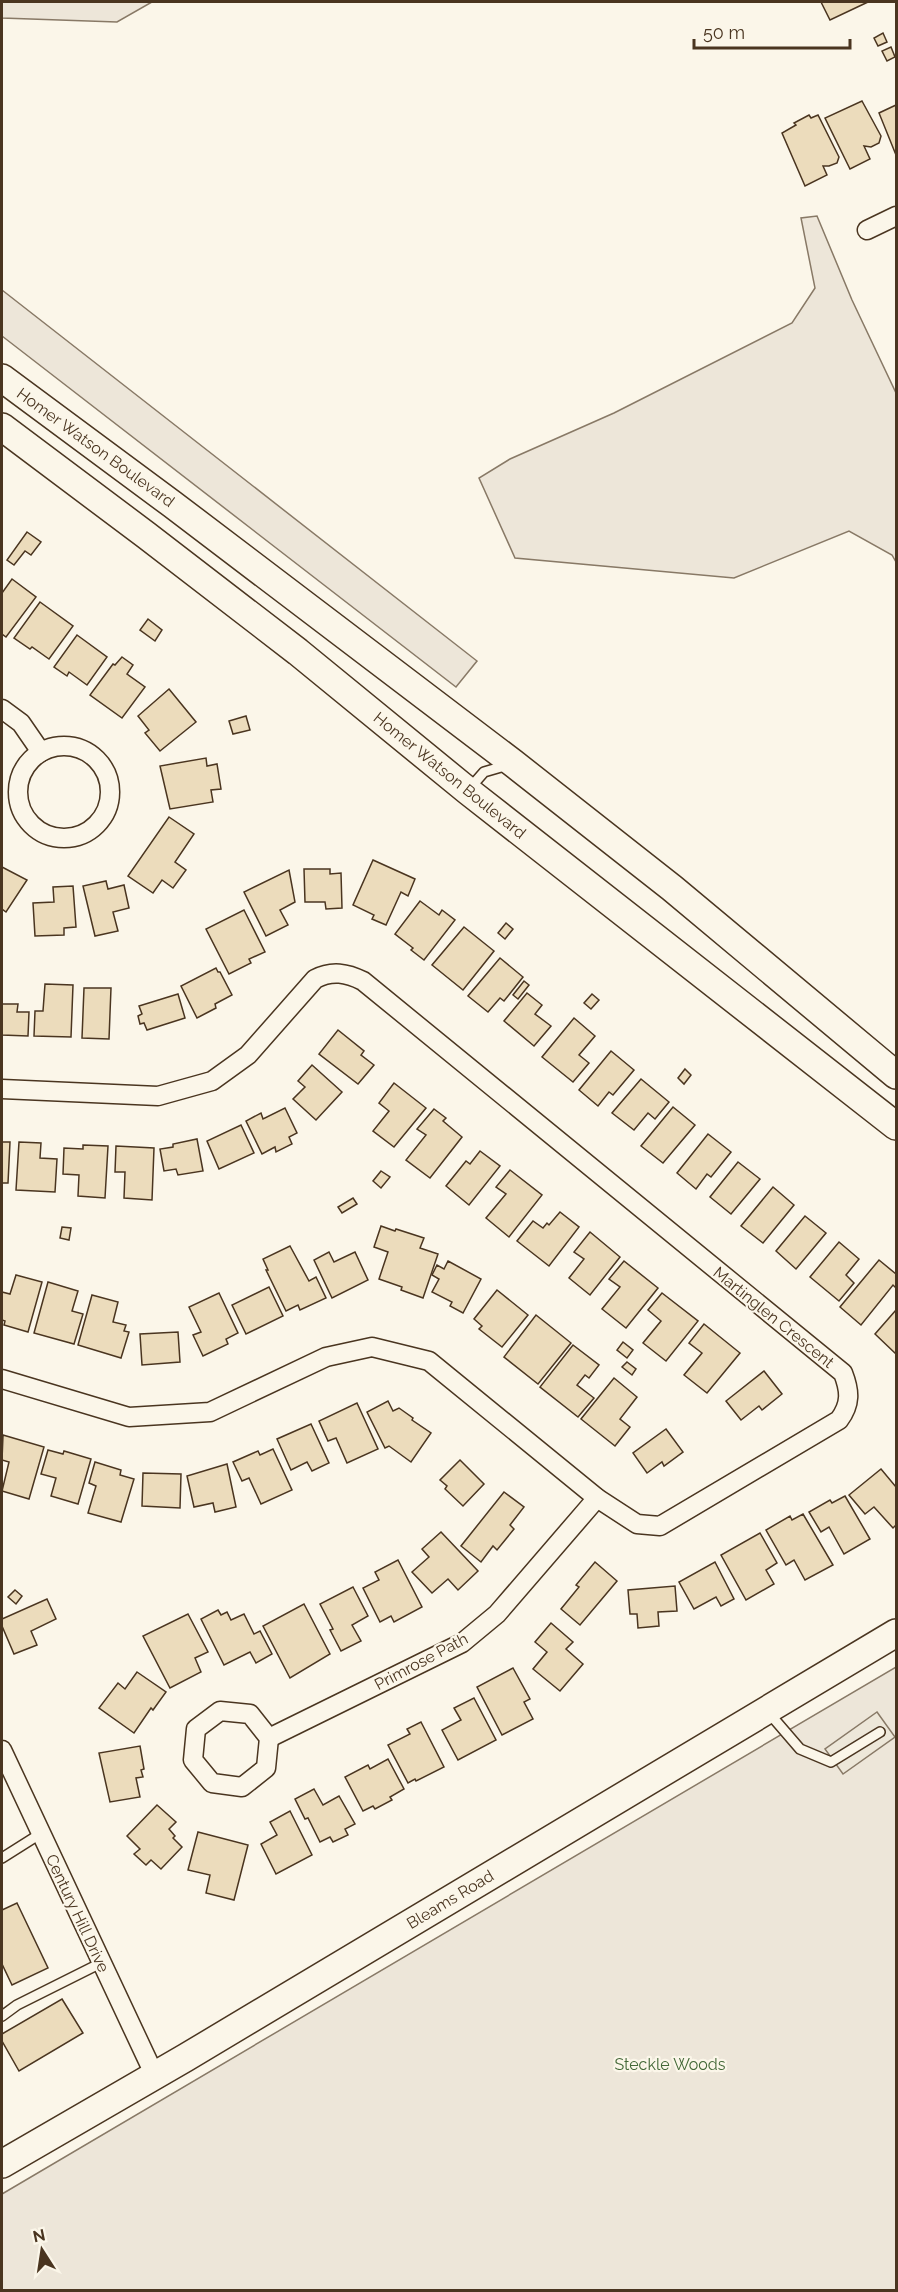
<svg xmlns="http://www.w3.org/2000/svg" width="898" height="2292" viewBox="0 0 898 2292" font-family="Raleway,sans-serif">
  <rect width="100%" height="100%" fill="#fbf6e9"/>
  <g fill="#ede6d9" stroke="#887966" stroke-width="1.5">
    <path d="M2,2H152L117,22L2,18Z"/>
    <path d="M817,216L852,300L896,393V562L892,555L849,531L734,578L515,558L479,478L510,459L614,413L792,323L815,288L801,218Z"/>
    <path d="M2,290L477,661L456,687L2,336Z"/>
    <path d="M896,1667V2290H2V2194Z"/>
  </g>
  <path fill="#ede7d9" stroke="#887966" stroke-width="1.5" d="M877,1712L895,1737L843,1774L825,1749Z"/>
  <g fill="#ecdcbc" stroke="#4a3520" stroke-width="1.5">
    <path d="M821,2H868L830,20Z"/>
    <path d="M883,33L887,42L878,46L874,38Z"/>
    <path d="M891,47L895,57L887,61L882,51Z"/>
    <path d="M862,101L881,136L879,143L871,147L864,146L870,159L850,169L825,118Z"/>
    <path d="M896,105V155L879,113Z"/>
    <path d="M809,115L811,118L818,115L839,157L837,163L829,166H823L827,175L805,186L782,133L796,125L794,123Z"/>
    <path d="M27,532L41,542L31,555L25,551L14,565L7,560Z"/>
    <path d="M12,579L36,597L6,637L2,634V593Z"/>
    <path d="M40,602L73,626L49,659L32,647L30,649L14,638Z"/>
    <path d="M148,619L162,630L155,641L140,630Z"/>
    <path d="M77,635L107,657L87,685L69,672L67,676L54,667Z"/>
    <path d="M122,657L133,665L127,674L145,687L122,718L90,695L113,664L115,665Z"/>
    <path d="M169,689L196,722L160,751L145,733L149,730L138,716Z"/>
    <path d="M246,716L250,730L233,734L229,721Z"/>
    <path d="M206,758L207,766L217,764L221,789L211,790L213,802L170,809L160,766Z"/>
    <path d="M169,817L194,834L175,862L186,870L173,888L162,880L153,893L128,876Z"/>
    <path d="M373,860L415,879L408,896L401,892L386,925L372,919L374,915L353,905Z"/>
    <path d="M2,867L27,880L6,912L2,909Z"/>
    <path d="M304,869H330V874L341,873L342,908L326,909L325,902H305Z"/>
    <path d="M289,870L295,902L280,910L288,925L266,936L244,892Z"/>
    <path d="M106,881L108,889L124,885L129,908L113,912L118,931L95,936L83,886Z"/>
    <path d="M73,886L76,927L64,928V935L35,936L33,903L54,902L53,887Z"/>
    <path d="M420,901L439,915L442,910L455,920L424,960L411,950L413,948L395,934Z"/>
    <path d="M244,910L265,952L249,959L251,963L229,974L206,929Z"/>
    <path d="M506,923L513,929L505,939L498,933Z"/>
    <path d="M464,927L494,951L463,990L432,965Z"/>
    <path d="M500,958L523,977L504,1001L500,998L488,1012L468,996Z"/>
    <path d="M216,968L218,972H220L232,995L215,1004L216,1008L197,1018L181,986Z"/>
    <path d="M524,981L529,985L518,999L513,995Z"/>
    <path d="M45,984L73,985L71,1037L34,1036L35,1011H43Z"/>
    <path d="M84,988H111L109,1039L82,1038Z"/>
    <path d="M527,993L542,1005L535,1014L551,1026L534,1046L504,1021Z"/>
    <path d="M178,994L185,1018L147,1030L144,1023L140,1024L138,1016L142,1014L139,1006Z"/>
    <path d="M592,994L599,1000L591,1009L584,1003Z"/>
    <path d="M2,1004H18L17,1012H29L28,1036L2,1035Z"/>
    <path d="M574,1018L595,1036L579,1055L589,1063L573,1082L542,1057Z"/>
    <path d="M338,1030L364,1051L361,1055L374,1065L358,1084L319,1054Z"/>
    <path d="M611,1051L634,1070L613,1095L609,1092L598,1106L579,1090Z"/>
    <path d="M312,1065L342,1092L316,1120L293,1099L305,1087L298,1081Z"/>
    <path d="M685,1069L691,1075L684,1084L678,1078Z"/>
    <path d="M641,1079L669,1102L655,1119L648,1113L634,1130L612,1113Z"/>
    <path d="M394,1083L426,1108L394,1147L373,1131L389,1111L379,1103Z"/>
    <path d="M673,1107L695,1125L663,1163L641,1146Z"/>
    <path d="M285,1108L297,1133L289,1137L292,1144L276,1152L275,1147L262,1154L246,1121L261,1113L263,1119Z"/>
    <path d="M434,1109L446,1118L443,1121L462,1137L430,1178L406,1160L426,1135L417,1129Z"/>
    <path d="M241,1125L254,1153L219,1169L207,1141Z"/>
    <path d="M708,1134L731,1152L711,1177L707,1174L696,1189L677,1173Z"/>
    <path d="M197,1139L203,1171L178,1175L176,1169L164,1171L160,1149L173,1147V1144Z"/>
    <path d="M2,1142H10L8,1183H2Z"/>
    <path d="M19,1142L41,1143L40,1158L57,1159L55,1192L16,1190Z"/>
    <path d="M83,1145L108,1146L105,1198L78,1196L79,1175L63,1174L64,1148L83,1149Z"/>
    <path d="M116,1146L154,1148L152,1200L124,1198L125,1172H115Z"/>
    <path d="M480,1151L500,1166L469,1205L446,1186L466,1161L470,1164Z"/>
    <path d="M738,1162L760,1179L731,1214L710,1197Z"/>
    <path d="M510,1170L542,1195L509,1237L486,1218L506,1194L496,1187Z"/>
    <path d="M381,1171L390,1177L381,1188L373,1181Z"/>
    <path d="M773,1187L794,1205L763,1243L741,1226Z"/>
    <path d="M353,1198L357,1204L342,1213L338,1207Z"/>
    <path d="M560,1212L579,1227L549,1266L517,1241L533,1221L543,1228L547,1223L549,1225Z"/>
    <path d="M805,1216L826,1233L796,1269L776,1251Z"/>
    <path d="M381,1226L395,1231L396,1229L424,1238L420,1248L438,1254L423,1298L401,1290L402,1287L379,1279L388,1252L374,1247Z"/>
    <path d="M62,1227L71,1228L69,1240L60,1238Z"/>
    <path d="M590,1232L620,1257L590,1295L569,1278L584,1259L574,1252Z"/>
    <path d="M839,1242L859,1259L846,1275L854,1283L839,1301L810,1277Z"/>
    <path d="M290,1246L309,1281L316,1277L326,1298L300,1310L298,1305L286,1311L266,1270H268L263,1259Z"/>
    <path d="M329,1252L334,1262L355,1252L368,1280L332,1298L314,1260Z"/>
    <path d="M879,1260L896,1274V1288L893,1285L861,1325L840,1307Z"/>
    <path d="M448,1261L481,1279L463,1313L450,1306L452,1302L432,1292L439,1279L432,1275L437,1265L444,1269Z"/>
    <path d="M624,1261L658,1288L626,1328L602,1309L620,1287L609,1279Z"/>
    <path d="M16,1275L42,1282L28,1332L4,1325L5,1321L2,1320V1292L10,1294Z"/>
    <path d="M48,1282L78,1291L72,1311L83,1314L74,1344L34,1333Z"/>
    <path d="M269,1287L283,1316L246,1334L232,1305Z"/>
    <path d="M497,1290L528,1315L502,1347L479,1329L482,1326L474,1319Z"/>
    <path d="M219,1293L238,1333L226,1339L228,1344L203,1356L193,1335L201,1332L189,1307Z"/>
    <path d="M662,1293L698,1321L666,1361L643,1343L661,1321L648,1310Z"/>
    <path d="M92,1295L118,1302L113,1322L126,1325L124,1331L129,1332L121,1358L78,1345Z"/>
    <path d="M896,1310V1354L875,1334Z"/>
    <path d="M536,1315L571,1343L538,1384L504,1357Z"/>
    <path d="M704,1324L740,1353L707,1393L684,1375L702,1353L689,1343Z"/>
    <path d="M178,1332L180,1362L142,1365L140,1334Z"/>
    <path d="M623,1342L633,1350L627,1358L617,1350Z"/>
    <path d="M573,1345L599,1365L589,1378L585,1375L577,1385L594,1398L578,1417L540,1387Z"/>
    <path d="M627,1362L636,1369L632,1375L622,1367Z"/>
    <path d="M764,1371L782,1394L762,1410L759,1406L741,1420L726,1401Z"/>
    <path d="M614,1378L637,1397L620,1419L630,1427L615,1446L581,1419Z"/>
    <path d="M388,1401L393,1411L399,1408L413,1418L412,1420L431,1433L411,1462L389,1446L385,1448L367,1412Z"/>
    <path d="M357,1403L378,1449L347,1463L336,1438L328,1441L319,1421Z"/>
    <path d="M311,1424L329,1463L312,1471L307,1462L291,1470L277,1439Z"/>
    <path d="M666,1429L683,1452L664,1466L662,1462L647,1473L633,1453Z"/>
    <path d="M3,1435L44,1447L29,1499L2,1491L9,1462L2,1460Z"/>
    <path d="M273,1449L292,1490L261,1504L249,1478L242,1481L233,1462L258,1451L260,1455Z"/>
    <path d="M48,1450L63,1454L64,1451L91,1459L78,1504L51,1496L56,1478L41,1474Z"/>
    <path d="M460,1460L484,1484L463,1506L445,1489L447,1486L440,1480Z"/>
    <path d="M95,1462L121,1470L120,1475L134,1479L121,1522L88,1513L96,1486L89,1483Z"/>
    <path d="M227,1464L236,1507L215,1512L213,1503L194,1507L187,1476Z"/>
    <path d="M881,1469L896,1487V1525L893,1528L874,1507L865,1514L849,1495Z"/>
    <path d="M143,1473L181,1474L180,1508L142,1506Z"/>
    <path d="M504,1492L524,1507L510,1525L514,1529L497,1550L493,1546L481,1562L461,1546Z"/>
    <path d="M845,1496L870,1539L844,1554L829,1527L821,1532L809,1512L830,1500L832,1503Z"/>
    <path d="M803,1514L833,1565L805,1580L794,1560L786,1565L766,1530L790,1516L792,1520Z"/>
    <path d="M441,1532L478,1571L458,1590L448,1579L432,1593L412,1572L429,1557L422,1549Z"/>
    <path d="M760,1533L777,1563L766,1570L774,1584L746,1600L721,1555Z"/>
    <path d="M398,1560L422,1607L394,1622L391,1616L380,1622L363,1588L379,1580L375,1572Z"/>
    <path d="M595,1562L617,1581L580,1625L561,1609L579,1587L576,1585Z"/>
    <path d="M715,1562L734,1599L721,1606L716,1597L694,1609L679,1582Z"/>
    <path d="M675,1586L677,1611L658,1612L659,1626L638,1628L637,1614H630L628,1590Z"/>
    <path d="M353,1587L368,1616L352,1625L361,1641L341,1651L330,1630L333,1629L320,1604Z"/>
    <path d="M15,1590L22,1596L16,1604L8,1597Z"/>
    <path d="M47,1599L56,1619L31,1631L37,1645L14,1654L2,1626V1619Z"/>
    <path d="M304,1604L330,1654L290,1678L263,1626Z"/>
    <path d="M218,1610L221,1615L227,1612L231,1620L244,1614L254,1634L260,1631L272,1654L256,1663L250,1652L224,1665L201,1619Z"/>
    <path d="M188,1614L208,1652L195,1658L201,1672L170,1688L143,1636Z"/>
    <path d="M551,1623L573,1642L566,1649L583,1664L560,1691L533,1669L547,1652L535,1642Z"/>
    <path d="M513,1668L530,1699L524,1702L533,1719L502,1735L477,1687Z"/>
    <path d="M137,1672L166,1692L153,1710L151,1708L134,1733L99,1708L118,1683L125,1689Z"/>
    <path d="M474,1698L496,1740L458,1760L442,1730L461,1720L454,1708Z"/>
    <path d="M421,1722L444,1767L416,1781L415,1779L408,1783L388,1745L410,1734L407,1729Z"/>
    <path d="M140,1746L144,1769L141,1770L143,1777L136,1778L140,1797L110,1802L99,1753Z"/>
    <path d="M388,1759L404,1789L390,1797L392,1800L375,1809L373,1806L363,1811L345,1777L368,1765L370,1769Z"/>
    <path d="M314,1789L323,1805L339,1796L355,1824L345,1829L348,1835L333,1842L330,1837L320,1842L308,1818L305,1819L295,1799Z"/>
    <path d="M157,1805L176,1822L169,1829L175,1836L173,1838L182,1847L161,1869L151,1860L146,1865L134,1854L140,1849L127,1836Z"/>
    <path d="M290,1811L312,1855L276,1874L261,1844L277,1835L270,1822Z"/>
    <path d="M198,1832L248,1845L234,1900L206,1893L210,1875L188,1870Z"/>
    <path d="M17,1903L48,1968L12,1985L2,1964V1910Z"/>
    <path d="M62,1999L83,2033L19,2071L2,2041V2034Z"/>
  </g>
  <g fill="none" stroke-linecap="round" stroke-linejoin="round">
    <g stroke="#4a3520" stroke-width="12">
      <g id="lane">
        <path d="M470,788L484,772L508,765"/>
        <path d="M769,1713L800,1749L831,1762L880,1732"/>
        <path d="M2,1858L40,1834"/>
        <path d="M2,2016L17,2005L101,1963"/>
      </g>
    </g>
    <g stroke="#4a3520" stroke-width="21">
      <g id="street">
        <path d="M867,230L896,216"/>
        <path d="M2,709L21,723L41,752"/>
        <circle cx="64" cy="792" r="46"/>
        <path d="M2,1089L158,1096L212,1081L248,1055L315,979C332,970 347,973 363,981L843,1373C850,1391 851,1404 839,1420L660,1526L637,1524L597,1498L429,1361L372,1347L326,1357L210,1412L129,1417L2,1379"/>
        <path d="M220,1711L250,1714L269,1738L266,1768L242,1787L212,1783L193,1760L196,1729Z"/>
        <path d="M269,1738L462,1643L497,1614L597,1498"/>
        <path d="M2,1750L155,2076"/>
      </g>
    </g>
    <g stroke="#4a3520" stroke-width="30">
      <g id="secondary">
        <path d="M2,378L172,504L513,763L672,888L896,1075"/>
        <path d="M2,427L146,535L298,652L468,791L896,1126"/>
        <path d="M2,2164L185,2058L896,1633"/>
      </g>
    </g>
    <use href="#lane" stroke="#fbf6e9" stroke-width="9"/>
    <use href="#street" stroke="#fbf6e9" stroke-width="18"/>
    <use href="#secondary" stroke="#fbf6e9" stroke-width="27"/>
  </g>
  <g text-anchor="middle" stroke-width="4.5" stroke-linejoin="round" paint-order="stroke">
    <g font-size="16" fill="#4a3520" stroke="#fbf6e9">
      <text transform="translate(96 447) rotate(36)" y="6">Homer Watson Boulevard</text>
      <text transform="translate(450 775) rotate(39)" y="6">Homer Watson Boulevard</text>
      <text transform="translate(774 1317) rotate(39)" y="6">Martinglen Crescent</text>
      <text transform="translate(421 1661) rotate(-28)" y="6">Primrose Path</text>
      <text transform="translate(450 1899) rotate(-31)" y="6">Bleams Road</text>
      <text transform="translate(78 1913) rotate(65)" y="6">Century Hill Drive</text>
    </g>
    <g font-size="16" fill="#436837" stroke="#fbf6e9">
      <text x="670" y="2070">Steckle Woods</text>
    </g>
  </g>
  <rect width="898" height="2292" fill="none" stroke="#4a3520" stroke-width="6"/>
  <g transform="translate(42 2250) rotate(348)" stroke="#fbf6e9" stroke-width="4.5" paint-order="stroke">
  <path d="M0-4.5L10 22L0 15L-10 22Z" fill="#4a3520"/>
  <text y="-9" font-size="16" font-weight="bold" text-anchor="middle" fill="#4a3520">N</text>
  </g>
  <path d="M694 39v9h156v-9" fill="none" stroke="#4a3520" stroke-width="3"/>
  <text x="703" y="39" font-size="18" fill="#4a3520" stroke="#fbf6e9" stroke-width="4.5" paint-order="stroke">50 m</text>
</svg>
